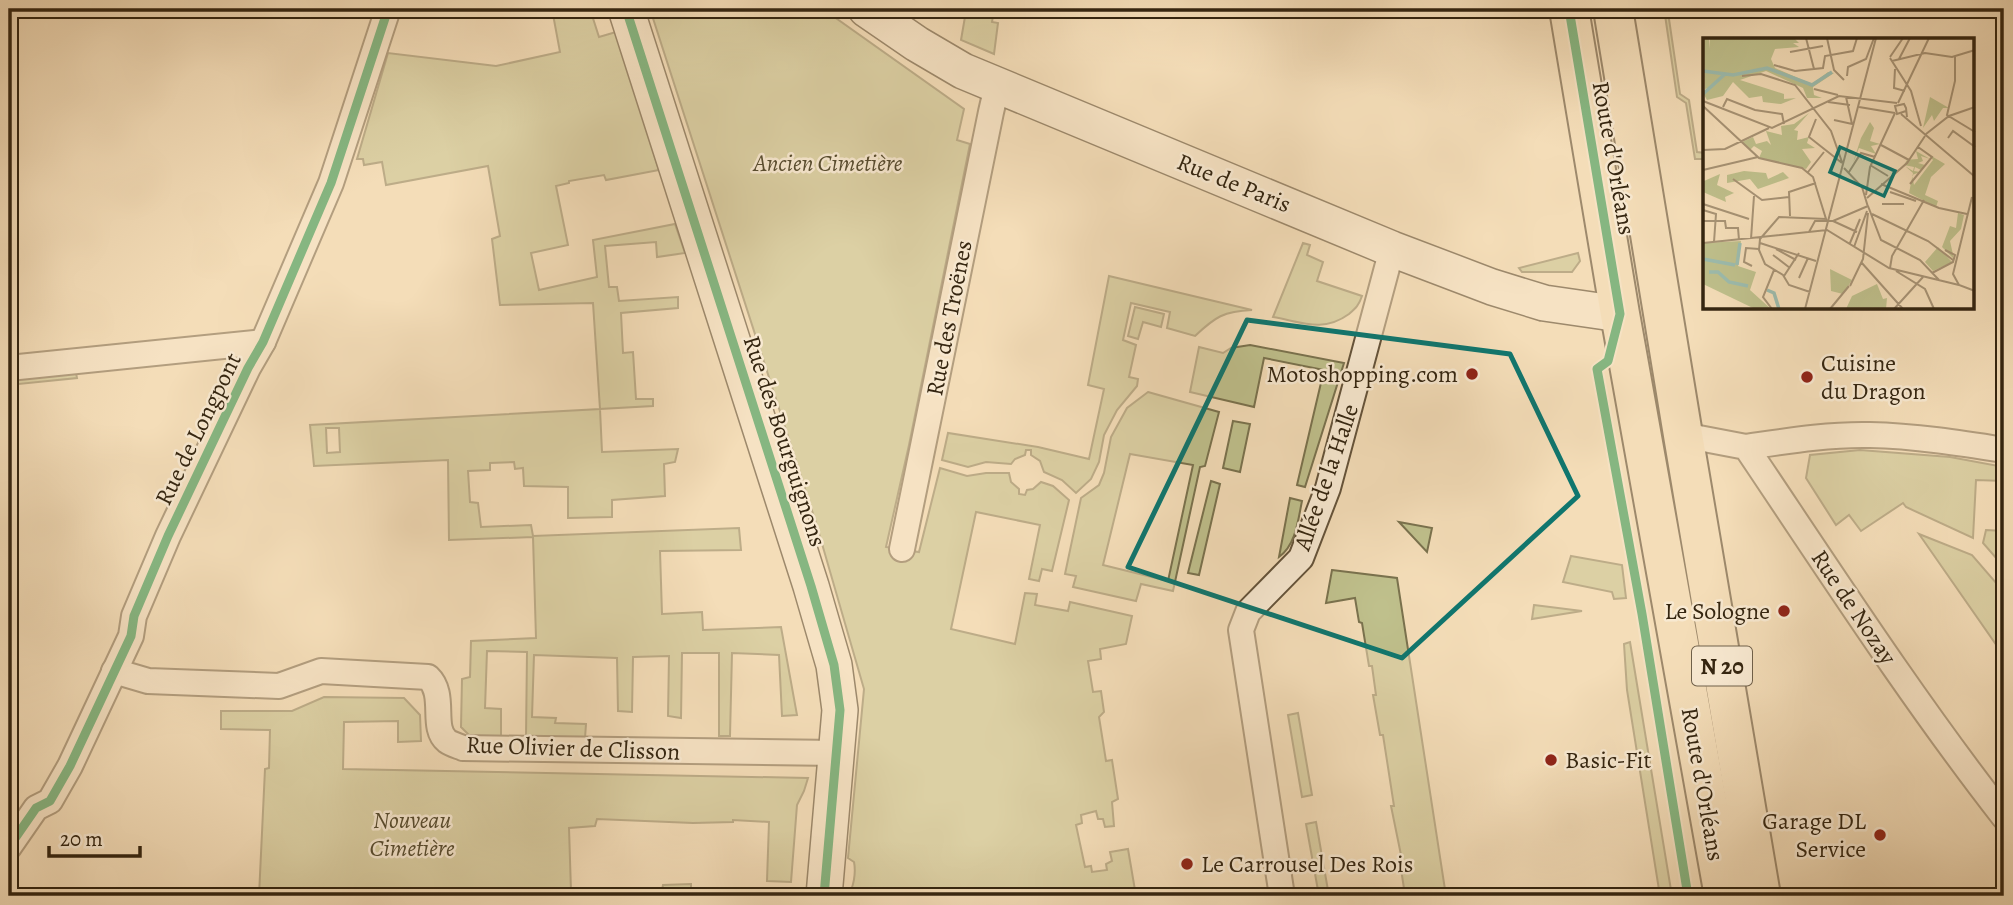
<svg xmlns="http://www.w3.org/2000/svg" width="2013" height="905" viewBox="0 0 2013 905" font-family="Alegreya,serif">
  <rect width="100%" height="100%" fill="#f4ddb8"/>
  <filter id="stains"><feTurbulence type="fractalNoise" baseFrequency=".00286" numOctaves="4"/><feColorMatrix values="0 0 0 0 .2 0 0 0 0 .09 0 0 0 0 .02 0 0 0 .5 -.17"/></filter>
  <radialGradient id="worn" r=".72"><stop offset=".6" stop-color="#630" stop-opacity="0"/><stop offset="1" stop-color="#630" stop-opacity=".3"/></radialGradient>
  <g fill="#bfc08c" stroke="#7a724e" stroke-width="2" fill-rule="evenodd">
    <path d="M552,9H590L599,37L616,32L659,170L606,180L604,175L569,181V183L556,186L568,245L531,253L539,290L597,277L593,240L675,224L685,253L657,257L656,242L605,246L609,287H617L619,301L678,297V308L621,313L623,353L633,352L636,399H653V406L600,409L602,452L678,449L675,462L664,464L665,496L612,500V517L568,518V487L524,486L523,468L515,469L514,462L490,463V470L468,471L470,502L478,503L481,527L531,525L533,536L739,528L741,550L660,551L662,614L702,612L703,630L781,627L797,715L782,716L779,655L732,653L730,736H719V653H682L681,718L668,716L669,656L633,657L632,712L618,711L617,658L534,655L532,717L556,718L555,723L586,724L585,738L526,737L527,652L487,651L485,708L501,709V736H470L461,727L462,679L470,677L471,641L536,638L533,537L449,540L448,460L314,466L310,425L600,409L593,303L500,305L492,239L500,236L488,166L386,185L382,162L364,165L363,159H357L388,53L496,66L560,52ZM326,428H339L340,452L327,453Z"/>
    <path d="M650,9H823L964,109L957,140L970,144L909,445L886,547L919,552L940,468L967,476L986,473H1009L1011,482L1019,489V494L1025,495L1027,490L1033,489L1041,482L1053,486L1069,500L1052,571L1042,569L1039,581L1029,579L1040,525L976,512L951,629L1015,644L1025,593L1037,594L1035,605L1068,611L1070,602L1132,616L1126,644L1100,649L1101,659L1088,661L1093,692L1101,691L1104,712L1099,717L1106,761L1112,760L1118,799L1112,802L1114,826L1105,827L1103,819H1098L1096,811L1081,815L1082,823L1076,825L1085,867L1091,866L1092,872L1107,870L1106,864L1112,861L1110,852L1128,849L1136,896H847C854,889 856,872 854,862L848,858L864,689L816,523Z"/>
    <path d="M966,11L993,16L992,22L998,23L994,54L961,40Z"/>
    <path d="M1665,15L1669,19L1680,94L1689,100L1697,152L1705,153V159H1695L1686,103L1677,97Z"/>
    <path d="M1303,243L1310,245L1307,255L1323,262L1317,281L1362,296C1359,305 1356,308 1349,314C1323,333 1302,322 1273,317Z"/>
    <path d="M1578,253L1580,261L1572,272H1522L1519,268Z"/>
    <path d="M1109,276L1252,310C1224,311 1215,317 1195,336L1167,328L1170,312L1131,303L1123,340L1136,345L1129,377L1138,379L1137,386L1117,410L1104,435L1099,462L1091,479L1076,493L1062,480L1044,472L1040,461L1031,455V450H1026L1025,455L1015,459L1011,464L986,462L968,467L942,460L948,433L1038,447L1089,459L1104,389L1088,385Z"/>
    <path d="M1135,307L1164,314L1161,327L1143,322L1138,339L1128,336Z"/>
    <path d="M1250,345L1344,363L1305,487L1297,485L1324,370L1264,358L1254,407L1190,392L1199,347L1223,353L1231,348Z"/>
    <path d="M75,368L77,378L9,385V374Z"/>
    <path d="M1148,392L1219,412L1205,466L1200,467L1173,591L1141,584L1136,601L1073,587L1076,576L1065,574L1081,498L1099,485L1104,473L1111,437L1127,408ZM1130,454L1193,465L1168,581L1103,565Z"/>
    <path d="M1233,421L1250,424L1240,472L1223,468Z"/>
    <path d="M1860,450L1950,457L2004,467V481L1976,480L1973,538L1906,507L1903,503L1861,531L1849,515L1836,525L1806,478L1810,455Z"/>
    <path d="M1211,481L1220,484L1199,575L1188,573Z"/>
    <path d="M1290,498L1302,501C1298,520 1296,545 1279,557Z"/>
    <path d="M1399,522L1432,528L1427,552Z"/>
    <path d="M1986,530L2004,531V567L1983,543Z"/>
    <path d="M1919,534L1972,555L2004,592V656Z"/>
    <path d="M1571,556L1622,565L1626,598L1614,599L1612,592L1563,582Z"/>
    <path d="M1332,570L1397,578L1446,896L1405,895L1399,856L1401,855L1391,806H1394L1383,735H1380L1373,695H1376L1372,666H1369L1362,623L1359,622L1355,598L1326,603Z"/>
    <path d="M1534,605L1582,611L1532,619Z"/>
    <path d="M1630,642L1672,896H1660L1627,690L1624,644Z"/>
    <path d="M324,697L404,698L420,715L421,741L398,742V721L344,722L343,769L808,778L804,791L797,805L791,882L767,881L769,822L733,820V822L693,823L597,819L595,826L569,828L571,891L607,892V896H259L265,769L269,768L270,730L221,729V711H292Z"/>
    <path d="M1298,713L1312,795L1302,797L1288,715Z"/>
    <path d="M1316,822L1329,896H1319L1306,824Z"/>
    <path d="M691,884V896H661L663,885Z"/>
  </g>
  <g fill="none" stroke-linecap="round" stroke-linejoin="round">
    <g stroke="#64533a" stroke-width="28">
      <g id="street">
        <path d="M9,368L263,342"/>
        <path d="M1683,435L1746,447C1830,572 1912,699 2004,817"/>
        <path d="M1746,447C1787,441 1829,434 1870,435C1915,436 1960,443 2004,450"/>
        <path d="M902,549L991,112L994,99L1000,88"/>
        <path d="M114,671L148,681L279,686L321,671L428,677C447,695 430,727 447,741C451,744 458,746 463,748L837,753"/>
        <path d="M9,847L36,808L50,801L70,766L131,636L134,616L168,536L248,368L263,342L331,183L388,9"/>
        <path d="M1282,896L1241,630L1248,612L1301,558L1328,488L1392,249"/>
      </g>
    </g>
    <g stroke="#342510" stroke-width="38">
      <g id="secondary">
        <path d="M626,9L811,586L834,665L840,710L824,896"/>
        <path d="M866,9L917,44L963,71L1392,249L1492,287L1544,303L1620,314"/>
      </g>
    </g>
    <g stroke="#342510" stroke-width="42">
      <g id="primary">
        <path d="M1569,9L1620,314L1724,896"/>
        <path d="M1613,9L1683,435L1761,896"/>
      </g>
    </g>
    <use href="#street" stroke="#f8e9d1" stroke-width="24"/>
    <use href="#secondary" stroke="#f8e9d1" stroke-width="35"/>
    <use href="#primary" stroke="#f4ddb8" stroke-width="38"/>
    <g stroke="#f8e9d1" stroke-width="13">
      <g id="cycleway">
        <path d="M626,9L811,586L834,665L840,710L824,896"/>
        <path d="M1569,9L1620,314L1608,361L1597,369L1642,614L1688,896"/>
        <path d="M9,847L36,808L50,801L70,766L131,636L134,616L168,536L248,368L263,342L331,183L388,9"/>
      </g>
    </g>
    <use href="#cycleway" stroke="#00873e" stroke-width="9"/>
  </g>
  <path d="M0 0H2013V905H0ZM1247,320L1510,354L1578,496L1402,658L1128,567Z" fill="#f4ddb8" fill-opacity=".55" fill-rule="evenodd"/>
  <path fill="none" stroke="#0f766e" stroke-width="5" stroke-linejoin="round" d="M1247,320L1510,354L1578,496L1402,658L1128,567Z"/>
  <g fill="#8f2418" stroke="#f8e9d1" stroke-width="2.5">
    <circle cx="1472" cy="374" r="7"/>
    <circle cx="1807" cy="377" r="7"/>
    <circle cx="1784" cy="611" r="7"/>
    <circle cx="1551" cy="760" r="7"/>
    <circle cx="1880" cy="835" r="7"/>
    <circle cx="1187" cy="864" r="7"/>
  </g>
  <g text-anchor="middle" stroke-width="5" stroke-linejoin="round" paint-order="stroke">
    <rect fill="#f8e9d1" stroke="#6f604a" stroke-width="2" x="1692" y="646.5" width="60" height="39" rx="5"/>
    <g font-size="23" font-weight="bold" fill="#342510">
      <text x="1722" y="674">N 20</text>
    </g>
    <g font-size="24" fill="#342510" stroke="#f8e9d1">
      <text transform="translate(1614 158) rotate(80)" y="8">Route d'Orléans</text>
      <text transform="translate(1234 183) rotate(22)" y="8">Rue de Paris</text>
      <text transform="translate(949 318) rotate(-79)" y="8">Rue des Troënes</text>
      <text transform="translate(198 429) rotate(-64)" y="8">Rue de Longpont</text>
      <text transform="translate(785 441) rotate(72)" y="8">Rue des Bourguignons</text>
      <text transform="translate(1326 477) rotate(-71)" y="8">Allée de la Halle</text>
      <text transform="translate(1854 607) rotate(56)" y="8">Rue de Nozay</text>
      <text transform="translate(573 748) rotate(2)" y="8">Rue Olivier de Clisson</text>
      <text transform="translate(1703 784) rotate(80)" y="8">Route d'Orléans</text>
    </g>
    <g font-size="24" font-style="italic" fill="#574c2f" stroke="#f8e9d1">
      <text x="828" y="171">Ancien Cimetière</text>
      <text x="412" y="828">Nouveau<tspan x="412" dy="28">Cimetière</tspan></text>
    </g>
    <g font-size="24" fill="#342510" stroke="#f8e9d1" text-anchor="start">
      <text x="1821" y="371">Cuisine<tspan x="1821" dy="28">du Dragon</tspan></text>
      <text x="1458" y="382" text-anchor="end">Motoshopping.com</text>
      <text x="1770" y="619" text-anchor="end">Le Sologne</text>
      <text x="1565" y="768">Basic-Fit</text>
      <text x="1866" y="829" text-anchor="end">Garage DL<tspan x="1866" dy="28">Service</tspan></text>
      <text x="1201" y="872">Le Carrousel Des Rois</text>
    </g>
  </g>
  <g transform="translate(1703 38)">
    <rect width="271" height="271" fill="#f4ddb8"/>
    <path d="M0,0H6V11L7,0H91L96,5H90L96,9L72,11L68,21L72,30L109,46L125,34L131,35L110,49L111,57L119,60H104L100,50L63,33L37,42L81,56V61L93,60L78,66L60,64L59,58L46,60L30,44L20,58L4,62L0,55L9,49L2,51ZM227,59L246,70H240L231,83L229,77L220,90ZM106,75L91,92L95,93L94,102L106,99L104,105L112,110L99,111L108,124L103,131L56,120L59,113L51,108L47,112L39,104L50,99L53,106L64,103L68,107L63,93L79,97L78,88L91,86ZM167,84L171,90L167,103L177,106L168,108L173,116L156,110L150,125L158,100ZM213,113L227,121L218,118L220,123L215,125L222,127L218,132L212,129L211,133L217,134L209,137L211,147L230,122L225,116L242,126L228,139L222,157L235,163L233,169L206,155L210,135L202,128L210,133L211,129L201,127L204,122H200L215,121ZM41,133L63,135L65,141L80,134L86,140L55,151L47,141L24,145V137ZM17,136L14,147L31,155L22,159L23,164L0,154L1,143ZM255,175L261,177L258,191L247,203L251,221L239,209L247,188L253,190ZM38,203L35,228L53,234L47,252L68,271H52L0,246V205ZM235,209L249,224L230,233L222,224ZM127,231L149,242L140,256L128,253ZM174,246L180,261L184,260L183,271H143L149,258Z" fill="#bfc08c"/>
    <path fill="none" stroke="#9cbcae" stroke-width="3.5" d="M0,33L30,37L64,30L109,47L129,34M0,56L22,36M0,221L32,227M34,227L37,205M6,234H15L26,244L45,248M64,252L71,255L76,271"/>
    <path fill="none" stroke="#a79375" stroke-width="2" d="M103,0L111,31M124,0L131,32L141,42M87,14L120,8M252,18V43L244,77L272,94M187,19L200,0M187,20L208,53L218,88M196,21L207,0M189,23L222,15L249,19L272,12M71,27L92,33L120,30L122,18L150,13L154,0M192,31L191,50L202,53M39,38L58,36L92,47L128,93L139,124M144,38L145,29L163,21L171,0M111,51L135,57M0,63L69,90L136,58L194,65M125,64L147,67M195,65L226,0M0,68L56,120L99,130L110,139L123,181L76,179L57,201L56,212L62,226L80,237L86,247L107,254M20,69L24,61L52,72L79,76L81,86M156,69L192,75M203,73L194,76L192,68L201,66L203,70L204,79M198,76L271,138M113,81L106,99L139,125M131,82L149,86L143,59M223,96L246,78L272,69M245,100L250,93L272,109M178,107L206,122M0,112L22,111L66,90M167,127L185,138M141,130L159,149L165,169M0,132L55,119M105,134L121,114M146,134L158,115L172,119M30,141L59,162L86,159M178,146L236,170L264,176M207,146L229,119L215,109M187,154L213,163M163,157L167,129L192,75M269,159L250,236L256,247L272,253M164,160L204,125L222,98M0,166L46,181M179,166H201M165,168L178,202L217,222L236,242M0,172L13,176L11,204M169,176L225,203L250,222M87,178L86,154L113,145M0,183H22L23,190H35L36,202M130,183L154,194M106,194L112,183H130L165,168M48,201L51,158M0,205L124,192L186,230L256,247M57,205L113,223M147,205L157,181M151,209L164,173M73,211L93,222M70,217L87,230M158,224L200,271M49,228L41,224L43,210L56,211M187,230L189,218L221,162M193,233L222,251L231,271M229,235L250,224L252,217L242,212M81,238L96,215M96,240L105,220M147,248L160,221L165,175M69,271L60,259L71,232M102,271L173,0M127,271L146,248M191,271L220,239"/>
    <path fill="#0f766e" fill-opacity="0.15" stroke="#0f766e" stroke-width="3.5" d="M137,109L192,133L181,158L127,134Z"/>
    <rect width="271" height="271" fill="none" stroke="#342510" stroke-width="3.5"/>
  </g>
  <rect width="2013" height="905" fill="none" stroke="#f4ddb8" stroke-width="35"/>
  <rect x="10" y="10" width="1992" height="884" fill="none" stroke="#342510" stroke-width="3.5"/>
  <rect x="18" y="18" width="1978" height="870" fill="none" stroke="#342510" stroke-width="2"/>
  <path d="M49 846v10h91v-10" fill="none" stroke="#342510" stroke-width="3.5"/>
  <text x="60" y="846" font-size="21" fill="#342510" stroke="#f8e9d1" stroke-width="5" paint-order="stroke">20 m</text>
  <rect width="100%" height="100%" filter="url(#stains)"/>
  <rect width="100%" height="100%" fill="url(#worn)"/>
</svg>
